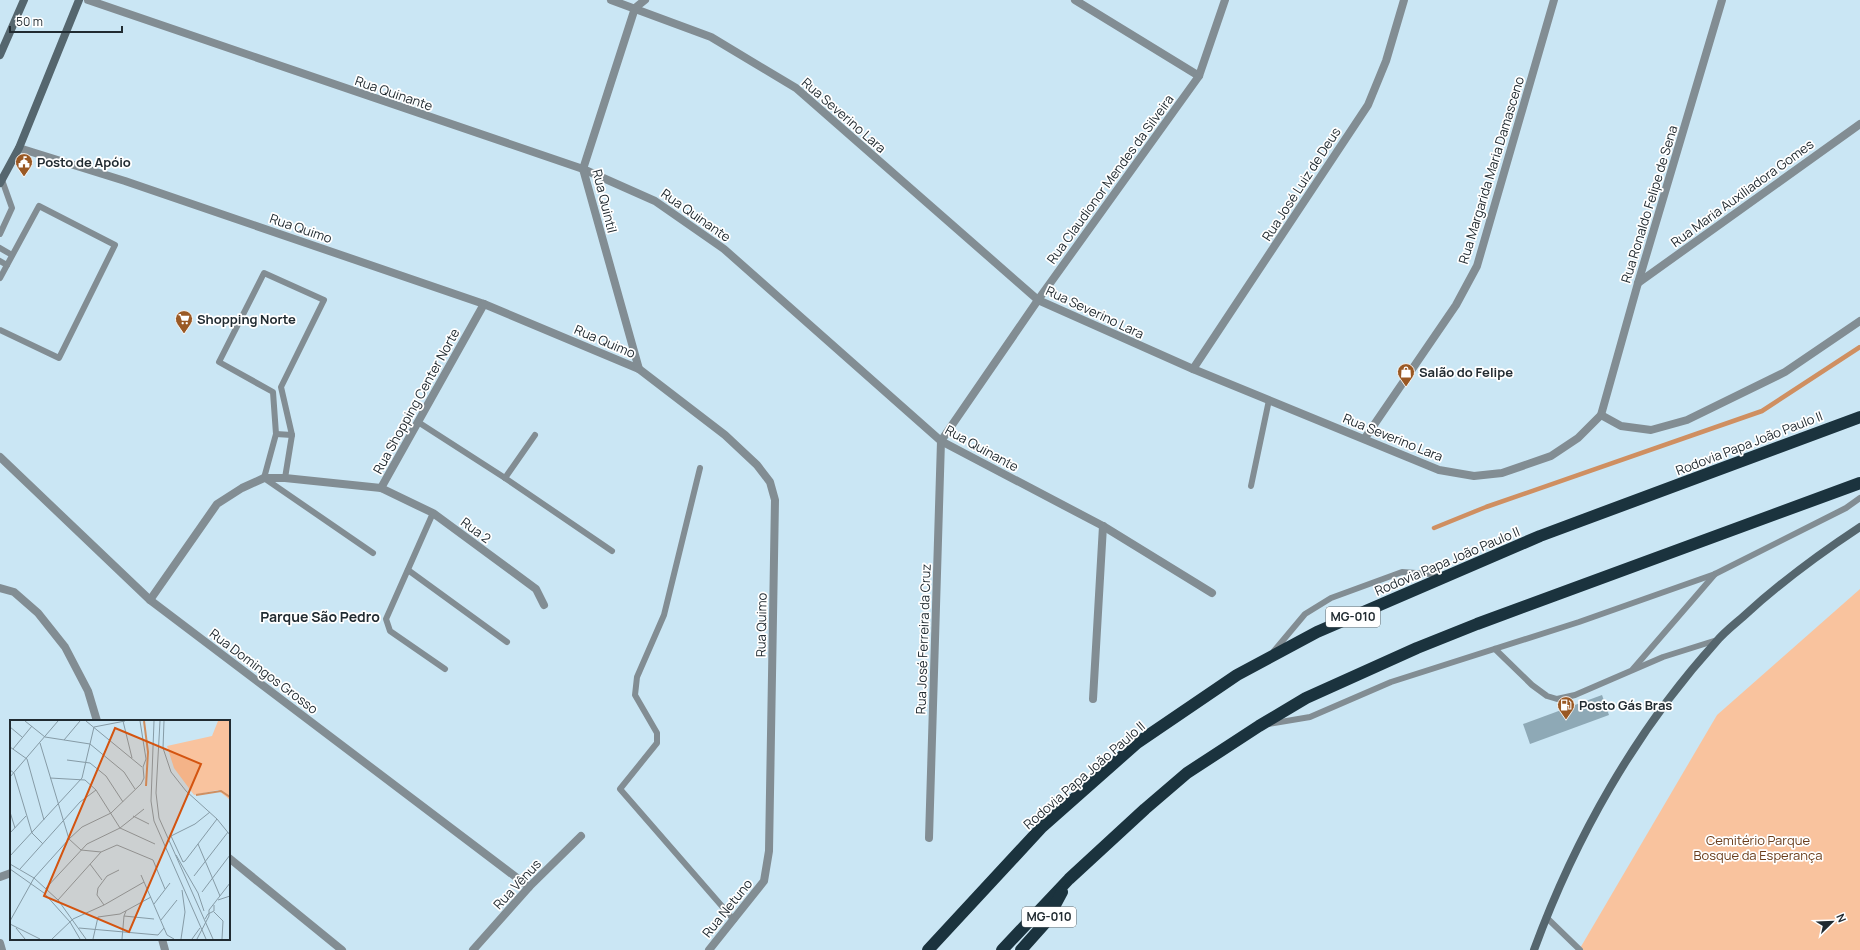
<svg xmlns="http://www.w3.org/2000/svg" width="1860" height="950" viewBox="0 0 1860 950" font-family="Manrope,sans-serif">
  <rect width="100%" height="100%" fill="#cae6f4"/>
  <path fill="#f9c39e" d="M1860,589V950H1579L1717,715Z"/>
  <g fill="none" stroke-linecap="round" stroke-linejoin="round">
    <path stroke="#cf8f61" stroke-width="4.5" d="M1434,528L1486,507L1762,411L1860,347"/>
  </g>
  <path fill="#8ea9b6" d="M1602,695L1609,715L1530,744L1523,724Z"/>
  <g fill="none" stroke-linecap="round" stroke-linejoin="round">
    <g stroke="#828d93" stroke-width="6">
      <path d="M0,234L12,208L2,180"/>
      <path d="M0,248L12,255"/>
      <path d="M0,261L7,265"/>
      <path d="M0,278L39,206L115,245L59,358L0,330"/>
      <path d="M418,422L505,478L612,551"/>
      <path d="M276,434L292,435"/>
      <path d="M700,468L664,615L637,677L635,695L657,733V743L620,789L734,920"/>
      <path d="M285,478L292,435L281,387L324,300L264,273L219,362L273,392L276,434L264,478L373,553"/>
      <path d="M505,478L535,435"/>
      <path d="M1251,486L1269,400"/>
      <path d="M433,513L386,619L390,631L445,669"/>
      <path d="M408,570L507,642"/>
      <path d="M1495,649L1532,685L1547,696L1557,699L1575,695L1663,657L1717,640"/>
      <path d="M1274,651L1305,614L1331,598L1402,572L1444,575"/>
      <path d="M1633,669L1715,574"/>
      <path d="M1269,724L1310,717L1391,682L1579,622L1715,574L1846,508L1860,498"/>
      <path d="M1546,917L1580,950"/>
    </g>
    <g stroke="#828d93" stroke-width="8">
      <path d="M88,0L583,169L655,201L724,249L941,441L1103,526L1212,593"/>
      <path d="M611,0L711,37L796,88L1038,300L1193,369L1439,470L1474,476L1502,473L1551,456L1578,438L1601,415L1638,283L1722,0"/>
      <path d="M1075,0L1199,76"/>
      <path d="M19,148L125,181L484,304L639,369L725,435L757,465L770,482L775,500L769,851L764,881L709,950"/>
      <path d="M1638,283L1860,124"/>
      <path d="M639,369L583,169L635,8L645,0"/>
      <path d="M1193,369L1368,105L1386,61L1404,0"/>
      <path d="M1601,415L1621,426L1651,430L1687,420L1785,372L1860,321"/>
      <path d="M1365,438L1456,305L1477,266L1554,0"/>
      <path d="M0,457L150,600L529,887"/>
      <path d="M381,488L484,304"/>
      <path d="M0,588L14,592L38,613L65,647L88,691L97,721"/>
      <path d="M150,600L217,504L242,488L264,478H285L381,488L433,513L536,589L544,605"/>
      <path d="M1093,699L1103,526"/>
      <path d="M929,838L941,441L1038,300L1199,76L1225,0"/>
      <path d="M229,858L342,950"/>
      <path d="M0,877L11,873"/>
      <path d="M162,939L165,950"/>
      <path d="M0,943L2,950"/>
      <path d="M473,950L529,887L581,836"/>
    </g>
    <g stroke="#55666e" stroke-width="8">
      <path d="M0,55L24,0"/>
      <path d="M0,183L19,148L79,0"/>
      <path d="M1534,950C1575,838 1636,730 1716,642C1724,632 1735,624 1745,615C1781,582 1819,554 1860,527"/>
    </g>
    <g stroke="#1b333e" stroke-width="12">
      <path d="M928,950L1042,827L1137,743L1237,675L1317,632L1540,536L1860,417"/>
      <path d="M1002,950L1069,879L1145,809L1187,773L1259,726L1306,698L1417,648L1477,624L1860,483"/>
      <path d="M1021,950L1046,922L1062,892"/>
    </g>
  </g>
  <defs>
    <g id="civic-pin" transform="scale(0.9)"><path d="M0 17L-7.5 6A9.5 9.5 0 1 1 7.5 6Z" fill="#9a5924" stroke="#fff"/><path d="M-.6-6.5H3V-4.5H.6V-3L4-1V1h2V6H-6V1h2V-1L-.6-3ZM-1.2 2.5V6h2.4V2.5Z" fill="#fff"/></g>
    <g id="supermarket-pin" transform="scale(0.9)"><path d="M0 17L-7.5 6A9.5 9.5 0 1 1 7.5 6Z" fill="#9a5924" stroke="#fff"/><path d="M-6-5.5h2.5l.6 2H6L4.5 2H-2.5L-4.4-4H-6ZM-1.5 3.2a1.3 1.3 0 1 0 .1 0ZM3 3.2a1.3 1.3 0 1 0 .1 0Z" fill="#fff"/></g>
    <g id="shop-pin" transform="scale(0.9)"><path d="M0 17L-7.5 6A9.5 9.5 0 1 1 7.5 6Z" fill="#9a5924" stroke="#fff"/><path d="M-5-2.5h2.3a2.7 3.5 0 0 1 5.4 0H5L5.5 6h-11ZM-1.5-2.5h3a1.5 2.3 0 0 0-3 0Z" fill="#fff"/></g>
    <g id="fuel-pin" transform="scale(0.9)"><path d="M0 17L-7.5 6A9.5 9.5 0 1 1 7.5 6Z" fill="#9a5924" stroke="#fff"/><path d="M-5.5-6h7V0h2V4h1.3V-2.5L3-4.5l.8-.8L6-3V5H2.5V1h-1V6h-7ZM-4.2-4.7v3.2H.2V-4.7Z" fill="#fff"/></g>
  </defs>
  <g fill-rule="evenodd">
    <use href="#civic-pin" x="24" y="162"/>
    <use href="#supermarket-pin" x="184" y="319"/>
    <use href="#shop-pin" x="1406" y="372"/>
    <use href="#fuel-pin" x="1566" y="705"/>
  </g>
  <g text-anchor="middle" stroke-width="3.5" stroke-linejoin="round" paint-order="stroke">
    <g fill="#fff" stroke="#646b6f" stroke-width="1">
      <rect x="1326" y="607" width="54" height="20" rx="3"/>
      <rect x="1022" y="907" width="54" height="20" rx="3"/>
    </g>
    <g font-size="12" font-weight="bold" fill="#212b31">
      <text x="1353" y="621">MG-010</text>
      <text x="1049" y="921">MG-010</text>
    </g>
    <g font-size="13" fill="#212b31" stroke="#fff">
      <text transform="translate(394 93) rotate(19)" y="5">Rua Quinante</text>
      <text transform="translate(844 115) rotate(41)" y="5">Rua Severino Lara</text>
      <text transform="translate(1491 170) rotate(-73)" y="5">Rua Margarida Maria Damasceno</text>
      <text transform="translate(1110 179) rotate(-54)" y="5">Rua Claudionor Mendes da Silveira</text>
      <text transform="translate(1301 184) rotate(-57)" y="5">Rua José Luiz de Deus</text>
      <text transform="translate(1742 193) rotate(-36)" y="5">Rua Maria Auxiliadora Gomes</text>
      <text transform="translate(605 201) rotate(76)" y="5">Rua Quintil</text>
      <text transform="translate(1649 204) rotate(-73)" y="5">Rua Ronaldo Felipe de Sena</text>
      <text transform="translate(696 215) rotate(35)" y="5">Rua Quinante</text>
      <text transform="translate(301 228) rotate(19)" y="5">Rua Quimo</text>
      <text transform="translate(1095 312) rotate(25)" y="5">Rua Severino Lara</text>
      <text transform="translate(605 341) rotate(23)" y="5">Rua Quimo</text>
      <text transform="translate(416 401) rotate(-61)" y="5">Rua Shopping Center Norte</text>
      <text transform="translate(1393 437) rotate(22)" y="5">Rua Severino Lara</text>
      <text transform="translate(1749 443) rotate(-21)" y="5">Rodovia Papa João Paulo II</text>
      <text transform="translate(982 448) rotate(29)" y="5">Rua Quinante</text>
      <text transform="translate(476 530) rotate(36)" y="5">Rua 2</text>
      <text transform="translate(1447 561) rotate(-23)" y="5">Rodovia Papa João Paulo II</text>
      <text transform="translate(761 625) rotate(-89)" y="5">Rua Quimo</text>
      <text transform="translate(923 639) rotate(-88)" y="5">Rua José Ferreira da Cruz</text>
      <text transform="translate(264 671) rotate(37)" y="5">Rua Domingos Grosso</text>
      <text transform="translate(1084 775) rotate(-41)" y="5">Rodovia Papa João Paulo II</text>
      <text transform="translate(517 884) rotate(-47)" y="5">Rua Vênus</text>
      <text transform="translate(727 908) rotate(-51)" y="5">Rua Netuno</text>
    </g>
    <g font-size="13" font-weight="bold" fill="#212b31" stroke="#fff" text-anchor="start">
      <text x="37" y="167">Posto de Apóio</text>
      <text x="197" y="324">Shopping Norte</text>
      <text x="1419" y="377">Salão do Felipe</text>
      <text x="1579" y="710">Posto Gás Bras</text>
    </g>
    <g font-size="13" fill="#693d1b" stroke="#fff">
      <text x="1758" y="845">Cemitério Parque<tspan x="1758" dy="15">Bosque da Esperança</tspan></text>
    </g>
    <g font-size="14" font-weight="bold" fill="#212b31" stroke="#fff">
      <text x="320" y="622">Parque São Pedro</text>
    </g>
  </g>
  <g transform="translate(10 720)">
    <rect width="220" height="220" fill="#cae6f4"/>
    <path d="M208,1H220V80L208,70L184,75L164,48L157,26L202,16Z" fill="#f9c39e"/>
    <path fill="none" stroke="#cf8f61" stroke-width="2" d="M134,1L138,32L136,66M186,75L211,71L220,77"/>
    <path fill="none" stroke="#869ba6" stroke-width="1" d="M15,1L35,17L80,24L114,52L125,69M76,1L132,47M113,1L122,38M130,1L136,39L133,47M144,1L141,81L144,101L196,219M150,1L146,73L149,98L203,219M154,1L153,28L161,52L176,71L207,99L220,115M0,7L12,17M54,20L70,1M30,23L59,119L71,130L91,132M0,27L17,39L34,100M3,29L22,6M57,40L80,43L96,56L113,82M0,50L4,53L22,113L33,124M0,57L48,1M40,58L75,60L86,70L110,108L145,124M0,92L5,108M200,92L185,104L161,116L173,142L175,141L207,99M123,96L139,104M0,113L16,96M188,124L210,176M166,135L188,173L194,191M0,136L72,58L84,7L115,1M0,144L24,158L48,180L76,219M80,144L92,160M0,149L34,173L60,202L70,219M10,149L70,82L86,70M131,155L157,215L164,219M184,156L218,112M36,168L77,124L110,108L134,89M192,172L220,135M48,180L91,132L107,125L143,140L155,169M208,180L220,176M144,184L160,163M94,185L87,175L88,168L97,156L109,150M199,190L220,163M204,192L213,201L212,219M114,196L144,199M195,199L198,194L204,191V185M151,200L167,180M0,201L24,158L59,119L72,107L101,93L131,64L134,58L133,47M0,204L30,219M6,208L15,219M69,208L148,215L154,208M42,219L63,199L94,185L134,162M83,219L88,197L110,194L141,177M112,219L114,196L116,191M171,219L175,192L172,170M182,219L190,208M187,219L199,196V190"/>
    <path fill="#d45410" fill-opacity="0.15" stroke="#d45410" stroke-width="2" d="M105,8L191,44L119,212L34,176Z"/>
    <rect width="220" height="220" fill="none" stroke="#212b31" stroke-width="2"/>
  </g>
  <g transform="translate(1832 922) rotate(67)" stroke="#ffffff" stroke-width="3" paint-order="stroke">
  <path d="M0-3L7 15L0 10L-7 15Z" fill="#212b31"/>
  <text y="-6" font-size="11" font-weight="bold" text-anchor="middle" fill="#212b31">N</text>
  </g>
  <path d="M10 26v6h112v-6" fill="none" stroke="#212b31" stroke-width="2"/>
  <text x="16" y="26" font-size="12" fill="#212b31" stroke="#ffffff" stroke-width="3" paint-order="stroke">50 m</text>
</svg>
